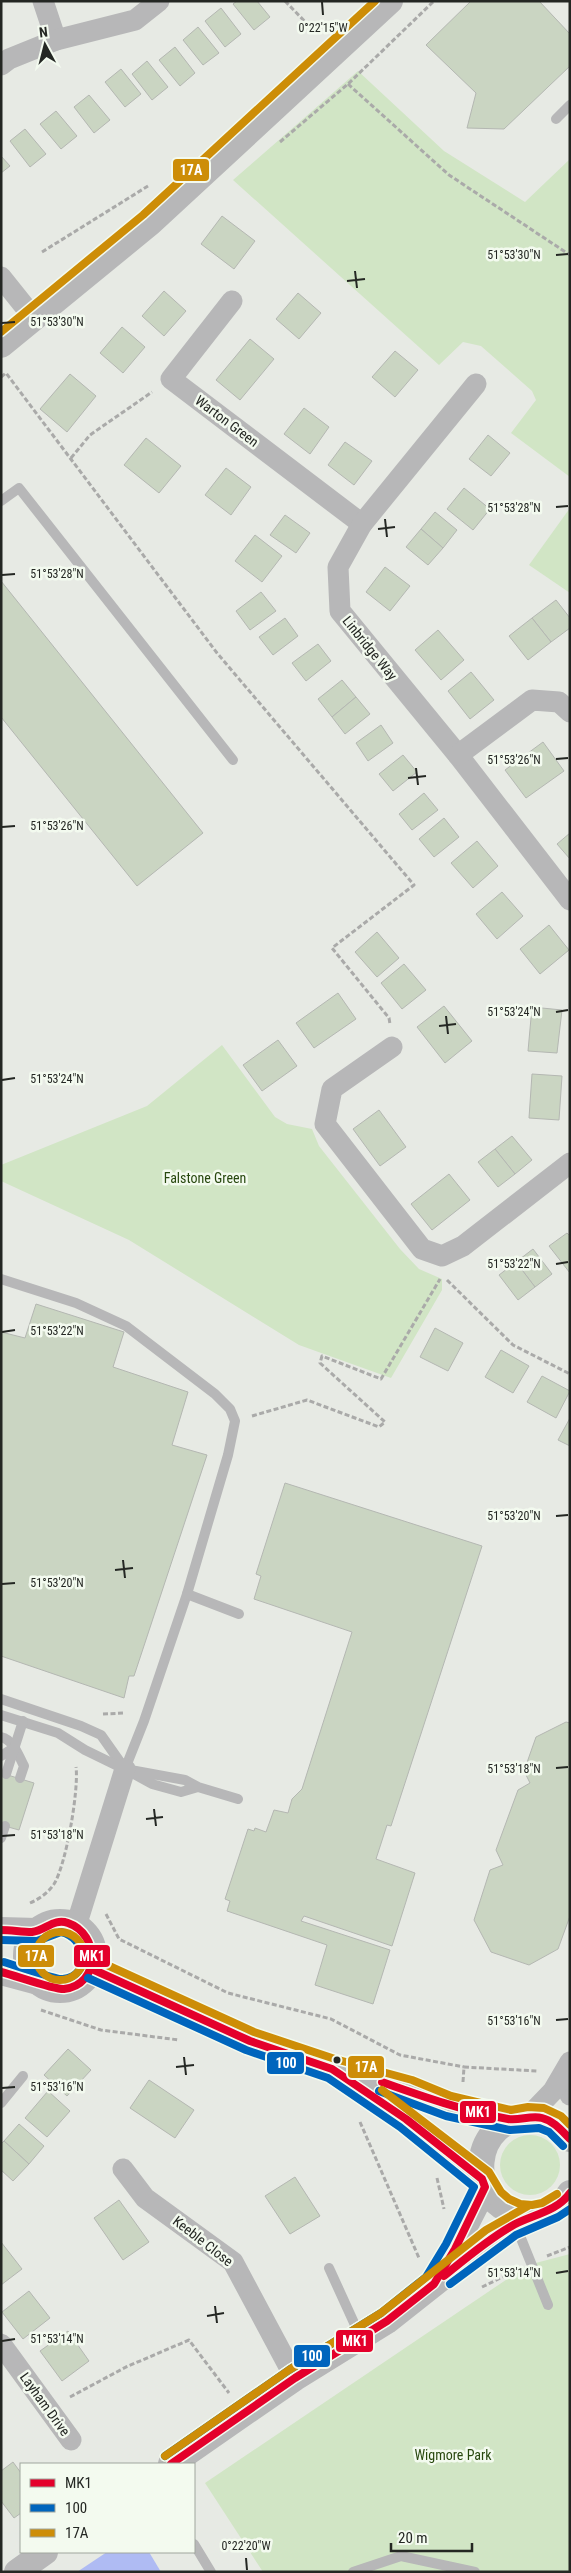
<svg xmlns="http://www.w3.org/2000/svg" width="571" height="2573" viewBox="0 0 571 2573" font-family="'Roboto Condensed',sans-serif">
  <rect width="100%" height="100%" fill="#e7eae4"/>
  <g fill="#d1e5c5">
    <path d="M358,71L444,151L525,202L570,159V477L511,433L536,400L532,391L481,346L463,342L439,365L233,180Z"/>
    <path d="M570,508V593L529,565Z"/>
    <path d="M222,1045L275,1117L287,1124L312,1129L319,1146L400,1249L419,1269L442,1279V1290L391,1378L299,1345L129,1240L1,1181V1165L147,1106Z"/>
    <circle cx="530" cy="2165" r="30"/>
    <path d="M570,2254V2572H263L205,2483L528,2265Z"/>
  </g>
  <path fill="#afbbf3" d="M107,2552H149L161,2572H77Z"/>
  <g fill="#cad5c2" stroke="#b4b7b2">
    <path d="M237,1H257L270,17L254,30L233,4Z"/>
    <path d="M471,1H539L570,34V66L504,129L467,128L476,93L426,45Z"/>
    <path d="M221,8L241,34L225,47L205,21Z"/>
    <path d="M198,27L219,53L203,65L183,40Z"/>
    <path d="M175,47L195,73L180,86L159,60Z"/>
    <path d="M147,61L168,87L152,100L132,74Z"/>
    <path d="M121,69L141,94L125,107L105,82Z"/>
    <path d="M89,95L110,120L94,133L74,107Z"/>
    <path d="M56,111L77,136L61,149L40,124Z"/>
    <path d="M25,129L46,154L30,167L10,141Z"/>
    <path d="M1,156L10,166L1,173Z"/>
    <path d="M222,216L255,241L234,269L201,244Z"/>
    <path d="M164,291L186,311L164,336L142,316Z"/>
    <path d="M298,293L321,313L299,339L276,319Z"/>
    <path d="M122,327L145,347L123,373L100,353Z"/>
    <path d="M250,339L274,359L240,400L216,380Z"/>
    <path d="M395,351L418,370L395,397L372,377Z"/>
    <path d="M70,374L96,396L67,432L40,409Z"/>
    <path d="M304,408L329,427L310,454L284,434Z"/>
    <path d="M488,435L510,453L491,476L469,459Z"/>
    <path d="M146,438L181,466L159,493L124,465Z"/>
    <path d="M345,442L372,461L354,485L328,465Z"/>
    <path d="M226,468L251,487L231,515L205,495Z"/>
    <path d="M464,488L490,509L473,530L447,509Z"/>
    <path d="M435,512L457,530L443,548L421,529Z"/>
    <path d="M285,515L310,533L296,553L270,535Z"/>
    <path d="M421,529L443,548L428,565L406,547Z"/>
    <path d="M255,535L282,556L262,582L235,561Z"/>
    <path d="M385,567L410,586L390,611L366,592Z"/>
    <path d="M1,581L203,833L137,886L1,717Z"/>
    <path d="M261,592L276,611L250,630L236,611Z"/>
    <path d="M556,600L570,618V628L551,642L532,618Z"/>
    <path d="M285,618L298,636L273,655L259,637Z"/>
    <path d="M532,618L551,642L528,660L509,636Z"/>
    <path d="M438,630L464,660L441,680L415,650Z"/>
    <path d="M318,644L331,661L306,681L292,663Z"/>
    <path d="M471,672L494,700L470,719L448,691Z"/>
    <path d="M342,680L356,697L332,717L318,699Z"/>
    <path d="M356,697L370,714L345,734L332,717Z"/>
    <path d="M381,725L393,743L368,761L356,743Z"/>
    <path d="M543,742L564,771L526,798L505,770Z"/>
    <path d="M403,755L417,772L393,791L379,774Z"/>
    <path d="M424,793L438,810L412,830L399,814Z"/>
    <path d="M444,818L459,837L434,857L419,839Z"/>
    <path d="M570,833V859L557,844Z"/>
    <path d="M477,841L498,866L473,888L451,863Z"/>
    <path d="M502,892L523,916L497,939L476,914Z"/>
    <path d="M549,925L569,950L540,974L520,949Z"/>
    <path d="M377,932L399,958L377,977L355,952Z"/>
    <path d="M404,964L426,990L402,1009L381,983Z"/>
    <path d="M338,993L356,1019L314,1048L296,1023Z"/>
    <path d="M444,1006L472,1041L445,1063L417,1027Z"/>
    <path d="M532,1007L562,1010L557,1053L528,1051Z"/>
    <path d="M278,1040L297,1066L262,1091L243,1065Z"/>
    <path d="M532,1074L562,1076L559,1120L529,1118Z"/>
    <path d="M379,1110L406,1147L380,1166L353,1129Z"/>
    <path d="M512,1136L532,1160L515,1174L495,1149Z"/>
    <path d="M495,1149L515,1174L498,1187L478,1162Z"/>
    <path d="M449,1174L470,1200L432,1230L411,1204Z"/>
    <path d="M567,1233L570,1236V1273L549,1246Z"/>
    <path d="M533,1249L552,1274L535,1287L516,1262Z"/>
    <path d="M516,1262L535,1287L518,1300L499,1275Z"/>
    <path d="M36,1304L124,1332L113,1367L188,1392L172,1445L207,1455L134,1676H129L124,1698L1,1656V1332L25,1338Z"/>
    <path d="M435,1328L463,1343L448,1371L420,1357Z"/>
    <path d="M501,1350L529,1366L513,1393L485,1377Z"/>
    <path d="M542,1376L570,1391L556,1418L527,1402Z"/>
    <path d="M570,1418V1446L558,1440Z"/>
    <path d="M285,1483L482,1546L391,1826L387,1825L376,1859L415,1873L392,1946L304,1916L301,1921L390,1950L373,2004L315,1985L327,1945L227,1911L230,1901L225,1899L248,1829L254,1831L255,1828L266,1832L274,1810L288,1813L292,1799L302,1789L352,1632L254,1599L261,1576L256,1574Z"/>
    <path d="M566,1722L570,1723V1916L558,1949L529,1965L491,1952L474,1920L490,1870L503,1865L496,1850L518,1790L530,1783L524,1771L536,1737Z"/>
    <path d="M1,1773L34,1783L19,1830L1,1825Z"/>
    <path d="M68,2049L91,2070L67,2096L44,2075Z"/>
    <path d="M149,2080L194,2110L175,2138L130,2108Z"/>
    <path d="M48,2091L70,2111L47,2137L25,2118Z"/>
    <path d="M19,2124L44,2146L29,2164L4,2141Z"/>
    <path d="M4,2141L29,2164L13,2181L1,2170V2144Z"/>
    <path d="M295,2177L320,2216L290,2234L265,2196Z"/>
    <path d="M119,2200L149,2242L123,2260L94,2218Z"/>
    <path d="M1,2242L22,2269L1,2285Z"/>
    <path d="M29,2291L50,2318L23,2339L2,2312Z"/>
    <path d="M68,2331L89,2361L62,2381L40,2351Z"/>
    <path d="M13,2462L21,2473V2513L14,2518L1,2501V2471Z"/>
  </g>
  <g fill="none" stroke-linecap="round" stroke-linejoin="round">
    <g stroke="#aaaaa9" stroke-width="3" stroke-dasharray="5 2.5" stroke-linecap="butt">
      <path d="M285,1L316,33"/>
      <path d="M348,84L449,175L570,255"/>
      <path d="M280,142L348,84L434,1"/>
      <path d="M42,252L148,186"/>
      <path d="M1,377L6,373L217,653L414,885L332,948L389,1018L390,1024"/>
      <path d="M71,458L90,435L152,392"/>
      <path d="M447,1280L513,1345L570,1374"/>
      <path d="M252,1416L307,1400L379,1427L385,1422L320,1363L322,1356L381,1379L440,1279"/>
      <path d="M103,1714L125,1713"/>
      <path d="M30,1903C39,1899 48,1893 54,1884C66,1865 79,1790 76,1767"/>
      <path d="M106,1914L119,1939L228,1993L331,2019L400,2055L464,2067"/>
      <path d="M41,2010L101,2030L179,2040"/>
      <path d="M463,2082L464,2067L537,2071"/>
      <path d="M360,2122L419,2258"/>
      <path d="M437,2178L444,2209"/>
      <path d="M547,2256L570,2247"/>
      <path d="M482,2287L515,2271"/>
      <path d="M70,2397L126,2367L189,2340L229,2393"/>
    </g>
    <g stroke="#b7b7b8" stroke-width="10">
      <path d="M556,119L570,105"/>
      <path d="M1,501L19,488L233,760"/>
      <path d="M1,1279L76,1303L126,1326L215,1394L230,1409L235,1421L228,1455L187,1594L144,1721L125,1769"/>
      <path d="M187,1594L239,1614"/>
      <path d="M1,1699L81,1726L101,1735L125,1769"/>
      <path d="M1,1715L58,1733L85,1750L124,1769"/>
      <path d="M1,1737C14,1740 18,1755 24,1766L20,1778"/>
      <path d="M1,1756L15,1747"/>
      <path d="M6,1774L23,1721"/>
      <path d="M198,1787L181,1792L152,1784L125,1769L185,1780L198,1787L238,1799"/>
      <path d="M1,1838L5,1826"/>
      <path d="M1,2103L23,2076"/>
      <path d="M516,2226L548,2305"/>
      <path d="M329,2268L360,2336"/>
      <path d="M194,2544L211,2572"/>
      <path d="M353,2572L401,2556L475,2572"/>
    </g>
    <g stroke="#b7b7b8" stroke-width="21">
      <path d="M43,1L56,40"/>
      <path d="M1,65L9,59L56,40L135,20L159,1"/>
      <path d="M1,277L33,317"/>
      <path d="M232,301L171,379L362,524"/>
      <path d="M476,384L362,524L338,567L340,611L458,755L570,900"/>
      <path d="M458,755L532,700L559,702L570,712"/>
      <path d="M392,1047L332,1089L325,1124L422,1249L442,1256L463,1246L570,1163"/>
      <path d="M76,1926L125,1769"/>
      <path d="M570,2090V2095"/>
      <path d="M528,2117L553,2091L570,2062"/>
      <path d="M123,2169L145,2198L233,2262L295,2378"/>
      <path d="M1,2344L71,2440"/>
    </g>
    <g stroke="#b7b7b8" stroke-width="26">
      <path d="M1,345L150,223L390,1"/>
      <circle cx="60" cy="1956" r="34"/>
      <path d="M1,1930L37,1931"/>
      <path d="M92,1969L250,2041L332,2069L409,2090L448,2106L511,2120"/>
      <path d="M1,1972L38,1982"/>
      <path d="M349,2080L406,2119L482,2179"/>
      <path d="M570,2139C562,2127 549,2119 535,2118C470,2111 460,2210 527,2214C544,2215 562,2207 570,2193"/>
      <path d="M441,2273L485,2187"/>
      <path d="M171,2464L295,2378L387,2321L492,2238L533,2215"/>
      <path d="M17,2572L45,2552"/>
    </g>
    <g stroke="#f3faef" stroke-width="11">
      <g id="bus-1">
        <path d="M1,1930C11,1930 22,1932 32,1932C46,1930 54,1918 68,1923C100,1934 101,1985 64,1989C55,1990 14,1975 1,1972"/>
        <path d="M92,1969L250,2041L332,2069L406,2119L482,2179L485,2187L455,2249L434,2284L387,2321L295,2378L171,2464"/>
        <path d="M382,2082C424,2097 464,2111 508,2119C519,2121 531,2115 542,2118C554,2121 562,2131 570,2139"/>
        <path d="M444,2276C465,2259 486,2241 510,2227C529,2215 556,2213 570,2193"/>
      </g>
    </g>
    <g stroke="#f3faef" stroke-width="11">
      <g id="bus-2">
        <path d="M1,1940L37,1941L61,1932C86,1937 92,1976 63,1979C58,1980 13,1965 4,1962"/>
        <path d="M88,1978L246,2050L328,2078L400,2127L474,2187L446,2244L426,2277L381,2313L289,2370L165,2456"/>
        <path d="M379,2091L446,2116L510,2130L539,2128L549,2132L563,2146"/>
        <path d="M450,2284L516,2235L558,2217L570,2209"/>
      </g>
    </g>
    <g stroke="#f3faef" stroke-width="11">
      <g id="bus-3">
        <path d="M1,332L143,215L375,1"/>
        <circle cx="60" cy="1956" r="24"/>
        <path d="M96,1960L254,2032L335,2059L412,2080L451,2096L511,2110L528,2107L544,2108L561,2116L570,2125"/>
        <path d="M382,2090L489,2172L501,2192L509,2199L520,2204L532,2205L542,2203L557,2194"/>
        <path d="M165,2456L289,2370L381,2313L486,2230L528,2206"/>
      </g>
    </g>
    <use href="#bus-1" stroke="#e4002b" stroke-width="8"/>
    <use href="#bus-2" stroke="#0065bd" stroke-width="8"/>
    <use href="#bus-3" stroke="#cd8d07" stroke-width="8"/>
  </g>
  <path fill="none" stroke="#242723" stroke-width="2" d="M322,2L323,15M556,255L568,254M355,271L357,288M347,281L365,279M2,323L15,322M556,507L568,506M385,519L387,537M378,529L395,527M2,575L15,574M556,759L568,758M416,768L418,785M408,778L426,776M2,827L15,826M556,1012L568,1010M446,1016L448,1034M439,1026L456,1024M2,1080L15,1078M556,1264L568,1262M2,1332L15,1330M556,1516L568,1515M123,1560L125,1578M115,1570L133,1568M2,1584L15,1583M556,1768L568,1767M154,1809L156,1826M146,1819L163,1817M2,1836L15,1835M556,2020L568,2019M184,2057L186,2075M176,2067L194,2065M2,2088L15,2087M556,2273L568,2271M215,2306L217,2323M207,2316L224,2313M2,2341L15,2339M246,2558L247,2570"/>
  <circle fill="#242723" stroke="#f3faef" stroke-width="2" cx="337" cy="2060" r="4.5"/>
  <g text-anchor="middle" stroke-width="5" stroke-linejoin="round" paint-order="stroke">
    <g font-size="14" fill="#242723" stroke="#f3faef">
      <text transform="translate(227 421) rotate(37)" y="5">Warton Green</text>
      <text transform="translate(370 648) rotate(51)" y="5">Linbridge Way</text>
      <text transform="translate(203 2241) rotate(38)" y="5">Keeble Close</text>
      <text transform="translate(45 2404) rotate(54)" y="5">Layham Drive</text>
    </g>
    <g font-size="14" fill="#28480f" stroke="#f3faef">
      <text x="205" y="1183">Falstone Green</text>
      <text x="453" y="2460">Wigmore Park</text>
    </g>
  </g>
  <g font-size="12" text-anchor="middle" fill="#242723" stroke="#f3faef" stroke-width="5" stroke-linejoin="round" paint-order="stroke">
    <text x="323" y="32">0°22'15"W</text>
    <text x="514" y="259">51°53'30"N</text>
    <text x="57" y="326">51°53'30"N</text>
    <text x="514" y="512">51°53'28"N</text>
    <text x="57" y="578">51°53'28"N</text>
    <text x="514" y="764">51°53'26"N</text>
    <text x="57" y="830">51°53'26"N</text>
    <text x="514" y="1016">51°53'24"N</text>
    <text x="57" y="1083">51°53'24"N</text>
    <text x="514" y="1268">51°53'22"N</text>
    <text x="57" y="1335">51°53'22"N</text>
    <text x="514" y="1520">51°53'20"N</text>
    <text x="57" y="1587">51°53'20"N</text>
    <text x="514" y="1773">51°53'18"N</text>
    <text x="57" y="1839">51°53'18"N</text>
    <text x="514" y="2025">51°53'16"N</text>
    <text x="57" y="2091">51°53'16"N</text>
    <text x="514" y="2277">51°53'14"N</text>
    <text x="57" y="2343">51°53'14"N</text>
    <text x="246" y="2550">0°22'20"W</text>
  </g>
  <g stroke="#f3faef" stroke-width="2">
    <rect x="172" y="158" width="38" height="24" rx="5" fill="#cd8d07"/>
    <rect x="17" y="1944" width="38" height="24" rx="5" fill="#cd8d07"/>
    <rect x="73" y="1944" width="38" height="24" rx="5" fill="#e4002b"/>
    <rect x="266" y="2051" width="39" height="24" rx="5" fill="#0065bd"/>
    <rect x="347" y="2055" width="38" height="24" rx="5" fill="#cd8d07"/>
    <rect x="459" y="2100" width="38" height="24" rx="5" fill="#e4002b"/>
    <rect x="335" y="2329" width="39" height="24" rx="5" fill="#e4002b"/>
    <rect x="293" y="2344" width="38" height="24" rx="5" fill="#0065bd"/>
  </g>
  <g font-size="14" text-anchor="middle" font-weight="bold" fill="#fff">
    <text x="191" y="175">17A</text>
    <text x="36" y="1961">17A</text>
    <text x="92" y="1961">MK1</text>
    <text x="286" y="2068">100</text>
    <text x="366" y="2072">17A</text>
    <text x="478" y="2117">MK1</text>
    <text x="355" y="2346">MK1</text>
    <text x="312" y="2361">100</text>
  </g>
  <rect width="571" height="2573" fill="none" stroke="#242723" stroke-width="5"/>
  <rect x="20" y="2463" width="175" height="90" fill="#f3faef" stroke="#a0a69d"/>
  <rect x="30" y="2479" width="25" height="8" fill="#e4002b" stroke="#a0a69d"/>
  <text x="65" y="2488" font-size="15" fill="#242723">MK1</text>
  <rect x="30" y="2504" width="25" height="8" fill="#0065bd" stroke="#a0a69d"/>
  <text x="65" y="2513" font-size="15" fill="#242723">100</text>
  <rect x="30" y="2529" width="25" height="8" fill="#cd8d07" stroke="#a0a69d"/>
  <text x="65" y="2538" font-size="15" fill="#242723">17A</text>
  <g transform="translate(45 45) rotate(353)" stroke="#f3faef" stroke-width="4" paint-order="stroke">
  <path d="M0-4L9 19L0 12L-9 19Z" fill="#242723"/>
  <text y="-8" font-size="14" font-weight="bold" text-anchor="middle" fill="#242723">N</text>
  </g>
  <path d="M391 2543v8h81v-8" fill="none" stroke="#242723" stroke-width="2.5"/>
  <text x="398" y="2543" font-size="15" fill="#242723" stroke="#f3faef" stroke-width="4" paint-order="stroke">20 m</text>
</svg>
